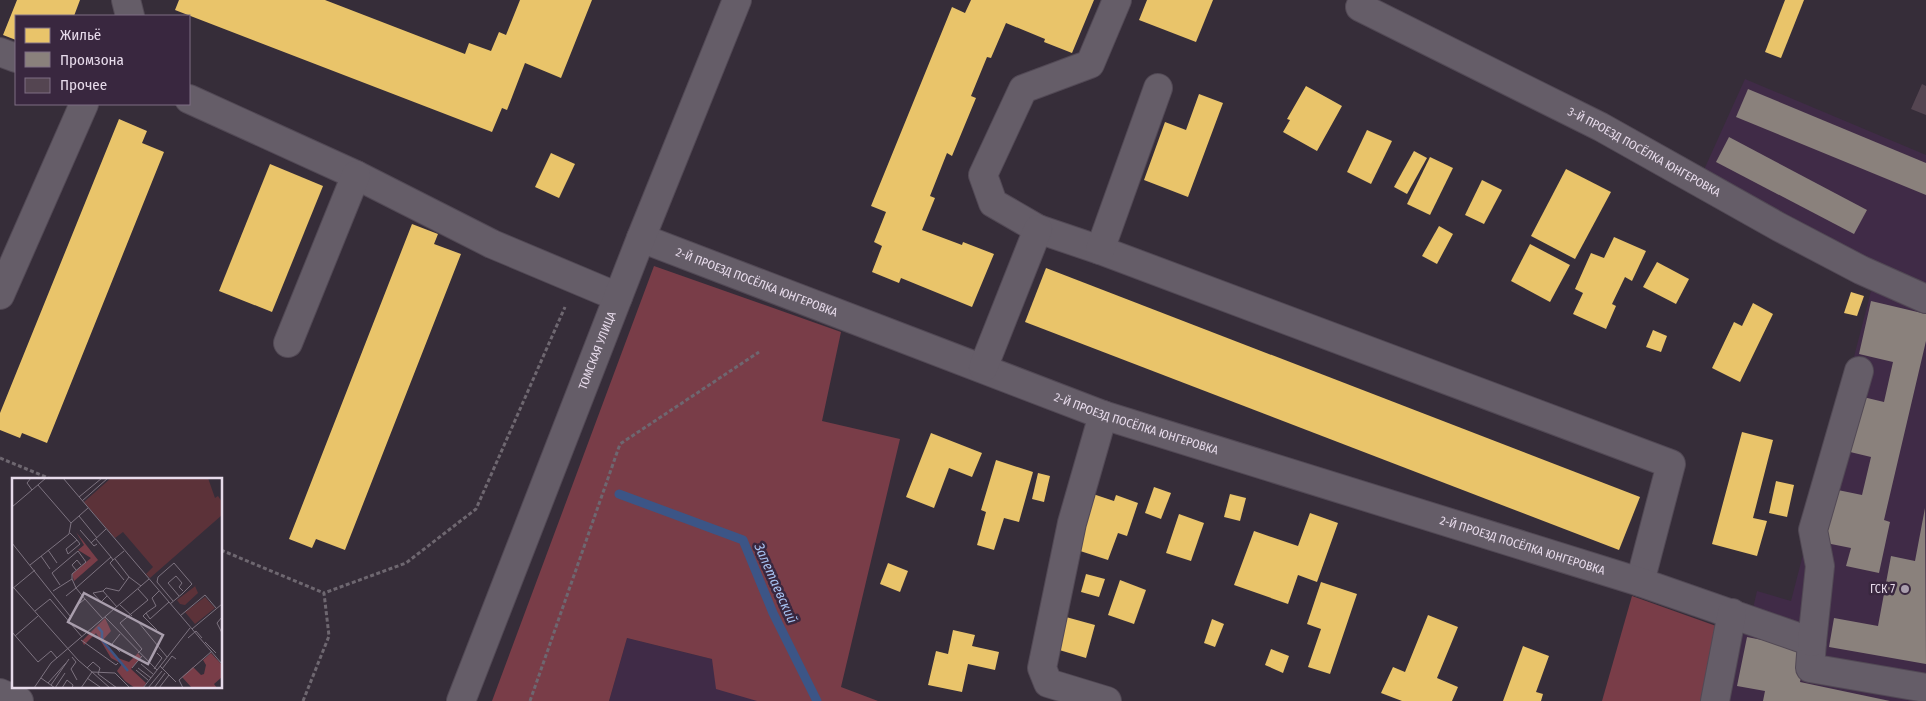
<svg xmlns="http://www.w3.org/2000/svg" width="1926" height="701" viewBox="0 0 1926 701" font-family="'Fira Sans Condensed',sans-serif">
  <rect width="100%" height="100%" fill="#362d39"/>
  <g fill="#402b47">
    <path d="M1745,79L1926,155V289L1703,172Z"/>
    <path d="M1871,291L1926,308V701H1704L1719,627L1748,630L1757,591L1791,601Z"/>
    <path d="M627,638L712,659L757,701H609Z"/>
  </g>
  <g fill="#793d48">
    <path d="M654,266L841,332L822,421L900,439L841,687L878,701H757L716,689L712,659L627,638L609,701H492Z"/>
    <path d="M1632,596L1719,627L1704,701H1602Z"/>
  </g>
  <g fill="#e9c46a">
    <path d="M17,0H80L74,16H16V40L3,35Z"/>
    <path d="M179,0H325L465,54L469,43L491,51L499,32L506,35L520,0H592L561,78L525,63L507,110L502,108L492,132L175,10Z"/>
    <path d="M971,0H1094L1072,53L1044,42L1045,39L1006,23L991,58L987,57L971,96L976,98L952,156L947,153L930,196L935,198L922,230L962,245L963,242L994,254L972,307L901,278L899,283L872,272L882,246L874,242L886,212L871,206L952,7L965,13Z"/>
    <path d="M1147,0H1213L1196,42L1139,20Z"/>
    <path d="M1785,0H1804L1781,58L1765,52Z"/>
    <path d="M1306,86L1342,106L1317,151L1283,132L1290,120L1287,119Z"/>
    <path d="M1199,94L1223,103L1188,197L1144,180L1165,122L1186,130Z"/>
    <path d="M119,119L147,131L142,143L164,152L47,443L22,433L20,438L0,430V413Z"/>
    <path d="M1367,130L1392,141L1371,184L1347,172Z"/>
    <path d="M1414,151L1427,158L1407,194L1394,187Z"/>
    <path d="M551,153L575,164L559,198L535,187Z"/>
    <path d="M1430,157L1453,168L1430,215L1407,204Z"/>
    <path d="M270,164L323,186L272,312L219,291Z"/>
    <path d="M1566,169L1611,192L1575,259L1531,236Z"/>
    <path d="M1482,180L1502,190L1484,224L1465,215Z"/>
    <path d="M412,224L438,234L434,244L461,254L345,550L316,539L312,548L289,539Z"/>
    <path d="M1439,226L1453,234L1437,264L1422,256Z"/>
    <path d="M1614,237L1646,251L1632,281L1625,277L1612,304L1616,306L1606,329L1573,314L1583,293L1575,289L1591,253L1604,258Z"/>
    <path d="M1530,244L1570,265L1550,302L1511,281Z"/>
    <path d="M1657,262L1689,279L1676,304L1643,287Z"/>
    <path d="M1046,268L1640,497L1619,550L1025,322Z"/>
    <path d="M1851,292L1864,296L1857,316L1844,313Z"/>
    <path d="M1753,303L1773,314L1740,382L1712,368L1734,322L1742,326Z"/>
    <path d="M1653,330L1667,336L1661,352L1646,347Z"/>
    <path d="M1742,432L1773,440L1753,518L1767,521L1757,556L1712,544Z"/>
    <path d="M931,433L982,453L972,477L949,468L934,508L906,497Z"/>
    <path d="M996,460L1033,472L1019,522L1004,518L994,550L977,545L986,512L981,510Z"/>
    <path d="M1038,473L1050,476L1044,502L1032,499Z"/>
    <path d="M1776,481L1794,485L1787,517L1769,513Z"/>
    <path d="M1154,487L1171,493L1161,519L1145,513Z"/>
    <path d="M1093,494L1114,501L1116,495L1138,503L1127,536L1118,533L1108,560L1074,549Z"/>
    <path d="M1230,494L1246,498L1240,521L1224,517Z"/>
    <path d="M1310,513L1338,523L1317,582L1298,575L1288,604L1234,585L1254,531L1298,546Z"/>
    <path d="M1179,514L1204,523L1191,561L1166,553Z"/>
    <path d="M888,563L908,571L900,592L880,584Z"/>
    <path d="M1086,574L1105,579L1099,597L1081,592Z"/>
    <path d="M1120,580L1146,590L1134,624L1108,615Z"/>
    <path d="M1321,582L1357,594L1330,674L1308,667L1321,629L1307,624Z"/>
    <path d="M1428,615L1458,627L1437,678L1458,687L1452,701H1402L1381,693L1393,667L1405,672Z"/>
    <path d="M1066,617L1095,625L1086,658L1056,649Z"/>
    <path d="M1212,619L1224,624L1215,647L1204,643Z"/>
    <path d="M953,630L975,635L972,646L999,652L995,670L968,664L962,692L928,685L936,651L948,654Z"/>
    <path d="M1523,646L1549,656L1536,692L1543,694L1541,701H1503Z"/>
    <path d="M1271,649L1289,656L1283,673L1265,665Z"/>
  </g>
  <g fill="#8a817c">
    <path d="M1748,89L1926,163V195L1736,117Z"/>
    <path d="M1729,137L1867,210L1854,234L1716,162Z"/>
    <path d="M1871,301L1926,314V341L1884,520L1890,522L1879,573L1846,566L1851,548L1821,542L1833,489L1862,495L1871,457L1846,451L1859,396L1884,402L1893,362L1859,354Z"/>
    <path d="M1925,508L1926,664L1829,647L1834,618L1878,626L1891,556L1915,561Z"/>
    <path d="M1747,637L1807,649L1800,682L1890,701H1763L1765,691L1737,686Z"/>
  </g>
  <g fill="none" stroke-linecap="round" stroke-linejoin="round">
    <path stroke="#3c5586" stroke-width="9" d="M619,494L743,540L773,613L817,701"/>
  </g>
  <path fill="#544551" d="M1922,84L1926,86V115L1911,109Z"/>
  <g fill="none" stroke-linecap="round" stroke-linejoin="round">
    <g stroke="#524955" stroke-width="30">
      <g id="minor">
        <path d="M126,0L130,16"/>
        <path d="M1117,0L1090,64L1023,89L983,175L993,203L1038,229L1100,250L1671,464L1640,582"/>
        <path id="s1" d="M1360,7L1601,127L1779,227L1861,270L1926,299"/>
        <path d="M0,52L16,58"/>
        <path d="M189,99L356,175L492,244L618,297"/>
        <path id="s2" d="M641,238L1103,415L1640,582L1812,642L1810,668L1926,688"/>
        <path d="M1100,250L1158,88"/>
        <path d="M0,295L84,104"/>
        <path d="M288,343L356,175"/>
        <path d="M983,368L1038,229"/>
        <path d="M1103,415L1072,523L1042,668L1048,683L1107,701"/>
        <path d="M1812,642L1820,566L1813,530L1859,371"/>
        <path d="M0,693L19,701"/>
        <path id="s3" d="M461,701L641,238L737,0"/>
        <path d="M1715,701L1732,613"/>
      </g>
    </g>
    <g stroke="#6e6770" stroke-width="3" stroke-dasharray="4 2.5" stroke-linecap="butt">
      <path d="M0,458L53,480"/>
      <path d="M221,550L324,593"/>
      <path d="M303,701L329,636L324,593L406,563L476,509L565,307"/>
      <path d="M530,701L620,444L759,352"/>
    </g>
    <use href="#minor" stroke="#655d68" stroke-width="28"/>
  </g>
  <circle fill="#a99ead" stroke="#39273f" stroke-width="2" cx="1905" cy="589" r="5"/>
  <g text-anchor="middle" stroke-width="5" stroke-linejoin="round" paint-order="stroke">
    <g font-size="12" fill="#e7dbeb" stroke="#39273f">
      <text dy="4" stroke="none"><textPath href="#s1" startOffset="319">3-Й ПРОЕЗД ПОСЁЛКА ЮНГЕРОВКА</textPath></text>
      <text dy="4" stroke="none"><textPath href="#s2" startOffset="124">2-Й ПРОЕЗД ПОСЁЛКА ЮНГЕРОВКА</textPath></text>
      <text dy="4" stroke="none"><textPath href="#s3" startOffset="376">ТОМСКАЯ УЛИЦА</textPath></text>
      <text dy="4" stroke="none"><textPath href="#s2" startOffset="529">2-Й ПРОЕЗД ПОСЁЛКА ЮНГЕРОВКА</textPath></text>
      <text dy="4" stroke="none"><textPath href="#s2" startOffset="934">2-Й ПРОЕЗД ПОСЁЛКА ЮНГЕРОВКА</textPath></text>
    </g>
    <g font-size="12" fill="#e7dbeb" stroke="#39273f" text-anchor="end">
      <text x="1895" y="593">ГСК 7</text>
    </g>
    <g font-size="14" font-style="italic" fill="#a7c2f1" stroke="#39273f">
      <text transform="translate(776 583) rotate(66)" y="5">Залетаевский</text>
    </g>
  </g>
  <g transform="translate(12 478)">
    <rect width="210" height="210" fill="#362d39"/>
    <path d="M99,0H196L203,20L206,18L210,24V37L138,100L134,96L141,89L111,54L103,60L72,24ZM186,106L183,108L186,115L173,127L168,126L165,122ZM193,119L203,130L183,146L173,134Z" fill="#5c3239"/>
    <path d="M64,54L86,82L62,103L60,96L79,80L66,72L72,67ZM93,140L99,153L91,162L103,179L117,184L126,175L129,179L119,191L134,205L131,210H123L113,203L105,193L110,186L99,180L84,155L72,167L70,163ZM199,175L210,187V199L202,206L205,210H180L170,199L181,189L189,197L192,196L194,187L191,182Z" fill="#793d48"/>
    <path fill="none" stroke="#3c5586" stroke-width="2.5" d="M86,149L90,154V162L116,193"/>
    <path fill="none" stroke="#7d7380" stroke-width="1" d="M19,0L15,5L20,12M51,0L210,186M26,7L59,45M67,19L90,0M70,23L96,0M0,29L34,0M67,38L85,60M68,52L82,68L85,66M58,55L65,62L68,66L56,76L54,71L65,62M84,61L99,79M0,65L58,138M79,65L94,51M36,72L45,85M29,78L38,91M103,81L117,99M101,82L98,85L112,102M18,87L57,56L59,45L76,30M64,92L60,87L65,82L69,87M60,101L64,110L99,79L101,82L112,73M2,110L66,182L80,194L103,195L118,210M0,111L23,92M126,111L136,122L108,145L130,171L126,175M41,113L60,101V96L74,84L66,73L40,95L48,107M91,113L81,115L89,124L95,118M147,113L140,120L144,128L134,135L138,141L157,124M54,118L64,110L73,121M167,118L156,105L164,98L170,105L167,109L171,113M158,126L170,116L180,106L162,85L146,99L145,104L161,123M108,127L120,138M64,128L73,121L91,141M105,129L91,113L94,110L107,113L117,99L129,108M23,133L38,121L70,159M134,135L131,138L145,152M168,138L193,117L204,130M93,139L145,192M210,139L205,145L210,155M127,145L155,179M180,151L210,126M0,154L26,184L39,173L45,180M3,158L26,138M176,160L184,153L190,160M69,162L104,187L106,185M193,164L204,175M108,174L100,166L108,156M60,179L64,184L59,191L65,202M129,186L141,196M148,188L164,204M75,190L81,184L88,190L86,196L105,210M120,190L130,178M126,190L139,200M142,191L150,180L145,175M150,191L160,178L164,181M124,192L136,202M29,200L43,210M75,200L88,209M36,205L54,185M39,207L57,181M22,210L39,185L137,101M43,210L53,195M50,210L55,202L61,207L60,210M69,210L80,194L98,210M131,210L178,150M136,210L150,193M142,210L153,195M147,210L157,197M171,210L167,202L200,173"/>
    <path fill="#a99ead" fill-opacity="0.15" stroke="#a99ead" stroke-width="2.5" d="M72,115L151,157L136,186L56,144Z"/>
    <rect width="210" height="210" fill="none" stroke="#e7dbeb" stroke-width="2.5"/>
  </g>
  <rect x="15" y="15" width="175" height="90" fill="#39273f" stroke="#7f6f84"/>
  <rect x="25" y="28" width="25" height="15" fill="#e9c46a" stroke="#7f6f84"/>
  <text x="60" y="40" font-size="15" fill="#e7dbeb">Жильё</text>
  <rect x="25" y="52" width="25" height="15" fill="#8a817c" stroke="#7f6f84"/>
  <text x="60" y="65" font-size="15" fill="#e7dbeb">Промзона</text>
  <rect x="25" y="78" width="25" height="15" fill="#544551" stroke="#7f6f84"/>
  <text x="60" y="90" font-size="15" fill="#e7dbeb">Прочее</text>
</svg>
